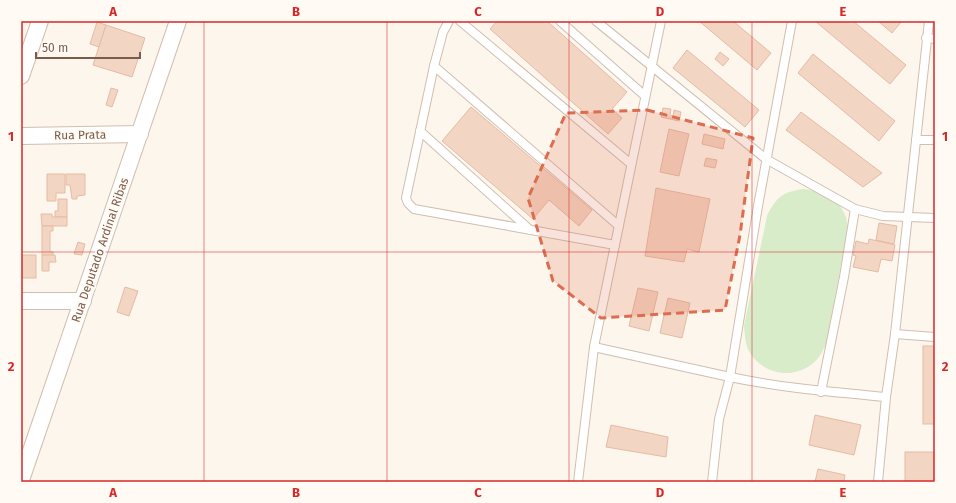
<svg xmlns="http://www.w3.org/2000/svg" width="956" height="503" viewBox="0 0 956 503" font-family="'Fira Sans',sans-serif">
  <rect width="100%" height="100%" fill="#fdf6ec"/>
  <path fill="#d8ecc9" d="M803,189C820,190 840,199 846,217C847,221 847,225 848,229L826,344C822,352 819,359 812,364C792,380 763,374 750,353C745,345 745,335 744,326L767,216C776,197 783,192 803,189Z"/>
  <g fill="#f3d5c3" stroke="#e6bba3">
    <path d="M497,21H547L627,92L612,109L622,118L608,134L490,29Z"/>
    <path d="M699,21H733L771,53L757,70Z"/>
    <path d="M815,21H853L906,65L890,84Z"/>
    <path d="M878,21H902L892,33Z"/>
    <path d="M97,22L106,25L99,47L90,44Z"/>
    <path d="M106,25L145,38L132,77L93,65Z"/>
    <path d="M687,50L759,110L745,127L673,68Z"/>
    <path d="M720,52L729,59L723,66L715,59Z"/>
    <path d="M813,54L895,121L879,141L798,73Z"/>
    <path d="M111,88L118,90L112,107L106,105Z"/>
    <path d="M471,107L592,210L579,226L549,200L533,219L442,141Z"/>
    <path d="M663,108L671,109L670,115L673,116L674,110L681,112L679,121L661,117Z"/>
    <path d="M801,112L882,173L863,187L786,130Z"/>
    <path d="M669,129L689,134L679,176L660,172Z"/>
    <path d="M704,134L725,139L723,149L702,144Z"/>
    <path d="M706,158L717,160L715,168L704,166Z"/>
    <path d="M47,174H65V193H56V201H47Z"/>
    <path d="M66,174H85V195L77,196V199H72L70,185H66Z"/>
    <path d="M656,188L710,199L699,252L687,249L684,262L645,256Z"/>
    <path d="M58,199H67V217H55V211H58Z"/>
    <path d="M41,214H52V217H67V226H42Z"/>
    <path d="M879,223L897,226L894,244L876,240Z"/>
    <path d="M42,226H53V231H50V252H53V255H42Z"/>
    <path d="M869,239L895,245L892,261L881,259L878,272L853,267L856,256L853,255L856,241L868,244Z"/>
    <path d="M78,242L85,244L82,255L74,254Z"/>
    <rect x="21" y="255" width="15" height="23"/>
    <path d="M42,255H55L56,262H49V271H42Z"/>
    <path d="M125,287L138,291L129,316L117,312Z"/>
    <path d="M638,288L658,292L649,331L629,326Z"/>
    <path d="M668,298L690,303L682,338L660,333Z"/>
    <rect x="923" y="346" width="12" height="78"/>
    <path d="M815,415L861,425L854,455L809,445Z"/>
    <path d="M611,425L668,437L666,457L606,447Z"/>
    <rect x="905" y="452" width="30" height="30"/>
    <path d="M818,469L845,475L844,482H815Z"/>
  </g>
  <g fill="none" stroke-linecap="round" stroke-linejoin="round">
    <g stroke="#d1beb0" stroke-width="10">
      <g id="lane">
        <path d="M449,21L443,32L434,66L406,198L408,203L414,209L615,245"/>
        <path d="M460,21L631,164"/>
        <path d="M560,21L645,96"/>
        <path d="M596,21L766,159L855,209L883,216L935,218"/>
        <path d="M926,38L935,39"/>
        <path d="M434,66L619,226"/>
        <path d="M420,131L530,230"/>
        <path d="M916,140H935"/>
        <path d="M895,334L935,337"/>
        <path d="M594,347L730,377L758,206L792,21"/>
        <path d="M821,392L844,277L855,209"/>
        <path d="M578,482L594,347L661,21"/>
        <path d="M712,482L719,419L730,377C782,388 833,392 886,397L895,334L929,21"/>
        <path d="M878,482L886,397"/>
      </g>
    </g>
    <g stroke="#d1beb0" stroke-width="18">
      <g id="street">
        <path d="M21,76L40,21"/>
        <path d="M21,136L140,134"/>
        <path d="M21,301H83"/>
        <path d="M21,480L178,21"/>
      </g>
    </g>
    <use href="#lane" stroke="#fff" stroke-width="8"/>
    <use href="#street" stroke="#fff" stroke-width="16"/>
  </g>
  <path fill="#dc6d51" fill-opacity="0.2" stroke="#dc6d51" stroke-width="3" stroke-dasharray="8 5" stroke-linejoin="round" d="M647,110L753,138L740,235L725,310L601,318L553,281L528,198L566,113Z"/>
  <path fill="none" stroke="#d62828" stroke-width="1" stroke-opacity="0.55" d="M204,21V482M387,21V482M569,21V482M752,21V482M21,252H935"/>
  <g text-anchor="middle" stroke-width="4" stroke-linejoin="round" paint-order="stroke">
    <g font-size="12" fill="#7a5c4d" stroke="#fffaf3">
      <text transform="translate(80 135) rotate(-1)" y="4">Rua Prata</text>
      <text transform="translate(100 250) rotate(-71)" y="4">Rua Deputado Ardinal Ribas</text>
    </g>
  </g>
  <rect width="956" height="503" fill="none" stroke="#fffaf3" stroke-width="44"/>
  <path d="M36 52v6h104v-6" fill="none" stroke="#7a5c4d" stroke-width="2"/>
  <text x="42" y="52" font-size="12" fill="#7a5c4d" stroke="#fffaf3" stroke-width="3" paint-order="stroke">50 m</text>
  <rect x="22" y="22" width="912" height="459" fill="none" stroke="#d62828" stroke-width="1.5"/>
  <g font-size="13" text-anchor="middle" font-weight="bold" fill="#d62828">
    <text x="113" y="16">A</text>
    <text x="296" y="16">B</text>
    <text x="478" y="16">C</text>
    <text x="660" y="16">D</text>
    <text x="843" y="16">E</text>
    <text x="11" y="141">1</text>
    <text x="945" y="141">1</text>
    <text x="11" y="371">2</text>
    <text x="945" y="371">2</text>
    <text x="113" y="497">A</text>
    <text x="296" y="497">B</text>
    <text x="478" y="497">C</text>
    <text x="660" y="497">D</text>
    <text x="843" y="497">E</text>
  </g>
</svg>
